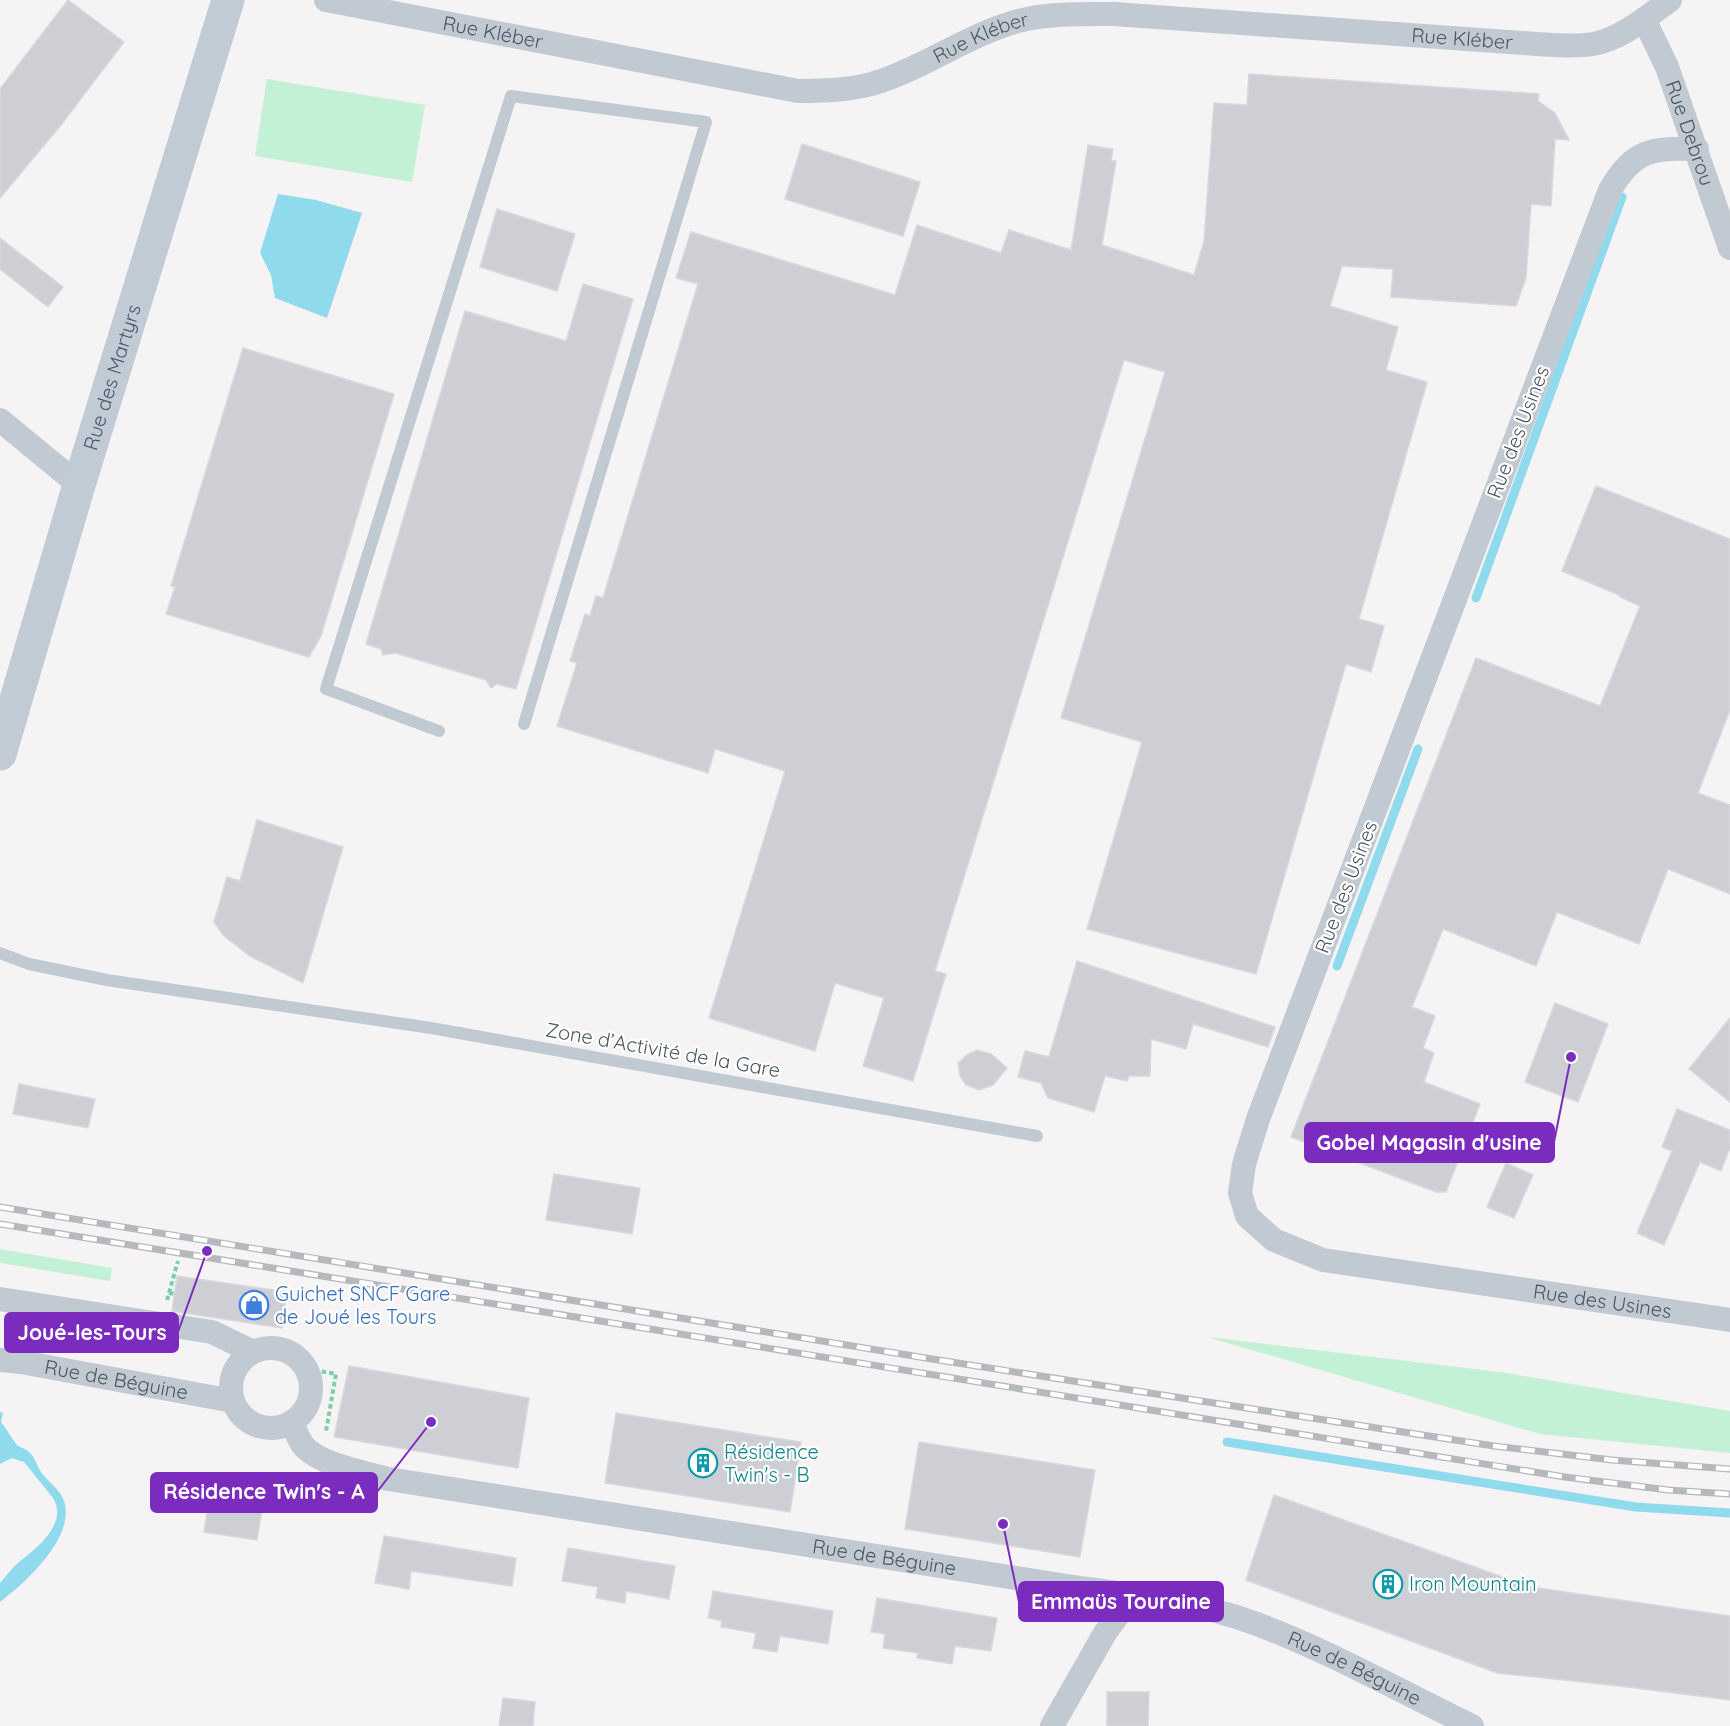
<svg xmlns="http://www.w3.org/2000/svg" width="1730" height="1726" viewBox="0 0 1730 1726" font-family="Quicksand,sans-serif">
  <rect width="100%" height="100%" fill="#f5f3f3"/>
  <g fill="#c3f1d5">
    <path d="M267,79L425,105L412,182L255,156Z"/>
    <path d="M0,1249L112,1268L110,1281L0,1263Z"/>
    <path d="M1207,1337L1507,1373L1730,1411V1453L1540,1434Z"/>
  </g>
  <g fill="#90daee">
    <path d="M278,194L316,200L362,213L327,318L275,298L271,275L260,253Z"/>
    <path d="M0,1412L3,1413L1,1422C7,1429 11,1438 17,1445C21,1448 26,1449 29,1452C35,1457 37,1466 41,1472C48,1482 60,1489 64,1501C76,1537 25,1583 0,1602V1583C6,1576 12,1568 19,1562C36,1549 69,1523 53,1498L24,1462L12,1458L0,1464Z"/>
  </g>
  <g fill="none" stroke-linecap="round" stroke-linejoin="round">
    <g stroke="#90daee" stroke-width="9">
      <path d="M1476,598L1622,197"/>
      <path d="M1337,966L1418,749"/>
      <path d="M1227,1442L1636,1507L1730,1513"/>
    </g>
  </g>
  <g fill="#cdcfd5" stroke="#d7d9de" stroke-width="1.5">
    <path d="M68,0L124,42L61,125L0,198V89Z"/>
    <path d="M1249,74L1539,94L1538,101L1555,113L1569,140L1555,139L1551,206L1531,204L1526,278L1516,306L1391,297L1393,269L1342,266L1330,306L1398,327L1386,370L1427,382L1359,619L1384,626L1371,672L1346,664L1256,974L1087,929L1142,742L1061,718L1165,372L1124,360L935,971L946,974L913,1081L863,1066L884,998L835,983L815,1051L709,1018L785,771L715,749L708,773L557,726L577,663L570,661L585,614L590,616L596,596L603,598L698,284L676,278L691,232L895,295L917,225L1001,253L1009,230L1071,250L1088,145L1113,149L1111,161H1116L1102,245L1194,275L1204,241L1214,103L1247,105Z"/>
    <path d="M802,144L920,182L903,236L785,199Z"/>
    <path d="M497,209L575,234L557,291L480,267Z"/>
    <path d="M0,238L63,287L48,307L0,269Z"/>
    <path d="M583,284L633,299L516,689L497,684L491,688L486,680L395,653L383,655L381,649L366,644L465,311L566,341Z"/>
    <path d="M243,348L394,394L321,636L309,657L166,614L175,587L171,586Z"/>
    <path d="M1596,486L1730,539V710L1698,793L1730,805V894L1668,869L1639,944L1557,912L1536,966L1443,929L1412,1007L1435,1016L1423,1048L1434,1053L1424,1082L1480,1104L1446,1192H1436L1291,1137L1476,658L1600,706L1640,606L1620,597L1619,595L1562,571Z"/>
    <path d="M257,820L343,847L303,983L250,956L224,936L214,922L227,877L240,881Z"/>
    <path d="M1077,961L1275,1027L1268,1047L1193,1024L1186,1049L1151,1039L1150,1076H1129L1127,1081L1105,1076L1094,1112L1048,1098L1041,1083L1018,1077L1025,1051L1049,1057Z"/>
    <path d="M1555,1003L1608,1024L1578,1102L1525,1082Z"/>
    <path d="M1730,1018V1102L1689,1069Z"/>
    <path d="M977,1050L991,1054L1007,1068L993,1085L979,1090L966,1085L960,1076L958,1063L968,1054Z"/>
    <path d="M19,1084L95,1099L88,1128L13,1114Z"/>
    <path d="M1677,1109L1730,1130V1148L1721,1171L1700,1162L1664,1245L1637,1233L1672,1151L1662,1147Z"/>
    <path d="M1506,1163L1533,1175L1514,1218L1487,1207Z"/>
    <path d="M554,1174L640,1188L632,1234L546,1220Z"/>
    <path d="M177,1276L287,1292L282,1328L172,1311Z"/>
    <path d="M349,1366L529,1398L518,1468L334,1437Z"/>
    <path d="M616,1413L801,1442L790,1512L605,1483Z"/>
    <path d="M919,1442L1095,1470L1080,1557L905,1529Z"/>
    <path d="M210,1493L263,1503L257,1540L204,1532Z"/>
    <path d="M1274,1495L1531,1587L1730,1616V1700L1620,1686L1497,1673L1246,1580Z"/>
    <path d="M384,1536L516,1558L512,1586L411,1571L409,1589L375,1583Z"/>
    <path d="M568,1548L675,1566L669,1599L626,1591L625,1603L596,1598L598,1587L562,1581Z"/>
    <path d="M713,1591L833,1611L828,1644L780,1636L777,1652L753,1648L756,1633L721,1627L722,1621L708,1618Z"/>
    <path d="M877,1598L997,1618L991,1651L955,1646L952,1664L917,1658L918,1653L883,1648L885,1634L871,1632Z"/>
    <path d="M1107,1692H1149L1148,1726H1107Z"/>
    <path d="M503,1698L535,1702L533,1726H499Z"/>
  </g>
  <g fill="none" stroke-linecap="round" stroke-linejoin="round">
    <g stroke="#7ad0a6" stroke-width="4" stroke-dasharray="4.5 3" stroke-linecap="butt">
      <path d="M169,1293L175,1294"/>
      <path d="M167,1300L178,1261"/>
      <path d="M307,1369L336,1374L326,1431"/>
    </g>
    <g stroke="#c1cad2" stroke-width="12">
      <path d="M439,731L326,689L511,96L706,122L524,724"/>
      <path d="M0,953L29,964L107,980L431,1028L1037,1136"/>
    </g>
    <g stroke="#c1cad2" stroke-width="24">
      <path id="s1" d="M326,0L798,91C826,91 857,90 884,80C929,64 971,34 1018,21C1049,13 1082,14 1114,14L1537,44C1555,45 1574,47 1593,44C1621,39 1647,17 1670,0"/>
      <path id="s2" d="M1644,19L1667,67L1730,248"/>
      <path id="s3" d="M1697,149C1652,148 1634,149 1610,190L1258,1119L1244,1164L1240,1193L1247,1216L1274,1240L1323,1260L1730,1320"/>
      <path d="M0,420L79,485"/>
      <path d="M0,1299L212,1332L253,1352"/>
      <circle cx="271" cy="1388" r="40"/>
      <path id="s4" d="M0,1360L21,1362L233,1401"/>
      <path id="s5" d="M292,1423C295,1430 298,1438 302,1444C318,1465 364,1472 388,1479L1067,1586C1130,1595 1194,1601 1254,1623C1329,1651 1400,1691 1472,1726"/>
      <path d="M1052,1726L1105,1633L1132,1596"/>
    </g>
    <path stroke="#c1cbd6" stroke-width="33" id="s6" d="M0,754L79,485L228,0"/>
    <g stroke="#b5b8bd" stroke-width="7">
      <g id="rail">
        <path d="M0,1207L932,1359L1201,1401L1494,1446L1612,1460L1730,1469"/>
        <path d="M0,1224L1565,1477L1668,1490L1730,1494"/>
      </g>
    </g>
    <use href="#rail" stroke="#fff" stroke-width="4.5" stroke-dasharray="14" stroke-linecap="butt"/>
  </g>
  <defs>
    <g id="shop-ring" transform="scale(1.5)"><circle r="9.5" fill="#fff" stroke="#3f7fe0" stroke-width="1.5"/><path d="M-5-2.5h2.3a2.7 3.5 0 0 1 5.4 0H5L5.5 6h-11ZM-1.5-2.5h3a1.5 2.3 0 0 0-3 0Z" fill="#3f7fe0"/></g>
    <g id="building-ring" transform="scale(1.5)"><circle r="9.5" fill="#fff" stroke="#0f9aa8" stroke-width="1.5"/><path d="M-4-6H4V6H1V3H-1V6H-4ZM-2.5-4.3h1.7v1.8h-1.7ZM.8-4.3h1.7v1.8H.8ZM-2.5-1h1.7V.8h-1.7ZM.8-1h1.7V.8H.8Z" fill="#0f9aa8"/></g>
  </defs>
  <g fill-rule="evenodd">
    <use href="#shop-ring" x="254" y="1305"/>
    <use href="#building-ring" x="703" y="1463"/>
    <use href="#building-ring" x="1388" y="1584"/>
  </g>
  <g text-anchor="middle" stroke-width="4.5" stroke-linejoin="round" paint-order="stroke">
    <g font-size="20" fill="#4a5661" stroke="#fff">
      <text dy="7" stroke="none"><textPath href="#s1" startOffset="170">Rue Kléber</textPath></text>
      <text dy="7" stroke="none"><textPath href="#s1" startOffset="674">Rue Kléber</textPath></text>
      <text dy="7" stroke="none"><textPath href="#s1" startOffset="1160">Rue Kléber</textPath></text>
      <text dy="7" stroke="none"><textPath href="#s2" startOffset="123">Rue Debrou</textPath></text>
      <text dy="7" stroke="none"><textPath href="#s6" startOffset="393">Rue des Martyrs</textPath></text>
      <text transform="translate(1518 432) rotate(-69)" y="7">Rue des Usines</text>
      <text transform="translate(1346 887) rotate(-69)" y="7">Rue des Usines</text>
      <text transform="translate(663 1050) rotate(10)" y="7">Zone d’Activité de la Gare</text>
      <text dy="7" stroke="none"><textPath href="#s3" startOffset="1569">Rue des Usines</textPath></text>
      <text dy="7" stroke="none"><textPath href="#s4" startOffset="118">Rue de Béguine</textPath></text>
      <text dy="7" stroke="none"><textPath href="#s5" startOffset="620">Rue de Béguine</textPath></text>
      <text dy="7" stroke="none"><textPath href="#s5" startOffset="1106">Rue de Béguine</textPath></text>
    </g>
    <g font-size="20" fill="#366cbe" stroke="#fff" text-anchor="start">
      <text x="275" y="1301">Guichet SNCF Gare<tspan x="275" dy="23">de Joué les Tours</tspan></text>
    </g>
    <g font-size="20" fill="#0d838f" stroke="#fff" text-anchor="start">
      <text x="724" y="1459">Résidence<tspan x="724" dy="23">Twin's - B</tspan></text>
      <text x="1409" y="1591">Iron Mountain</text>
    </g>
  </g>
  <path fill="none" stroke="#7b2cbf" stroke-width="2" d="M1571 1057L1554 1142M207 1251L178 1332M431 1422L377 1492M1003 1524L1019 1602"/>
  <g fill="#7b2cbf" stroke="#fff" stroke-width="2">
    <circle cx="1571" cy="1057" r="6"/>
    <circle cx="207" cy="1251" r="6"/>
    <circle cx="431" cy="1422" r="6"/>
    <circle cx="1003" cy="1524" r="6"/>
  </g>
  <g fill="#7b2cbf" stroke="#7b2cbf" stroke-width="2">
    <rect x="1305" y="1123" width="249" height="39" rx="6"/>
    <rect x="5" y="1313" width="173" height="39" rx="6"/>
    <rect x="151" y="1473" width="226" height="39" rx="6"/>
    <rect x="1019" y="1582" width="204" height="39" rx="6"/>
  </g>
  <g font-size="21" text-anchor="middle" font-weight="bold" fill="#fff">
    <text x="1429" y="1150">Gobel Magasin d'usine</text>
    <text x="92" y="1340">Joué-les-Tours</text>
    <text x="264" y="1499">Résidence Twin's - A</text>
    <text x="1121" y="1609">Emmaüs Touraine</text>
  </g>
</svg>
